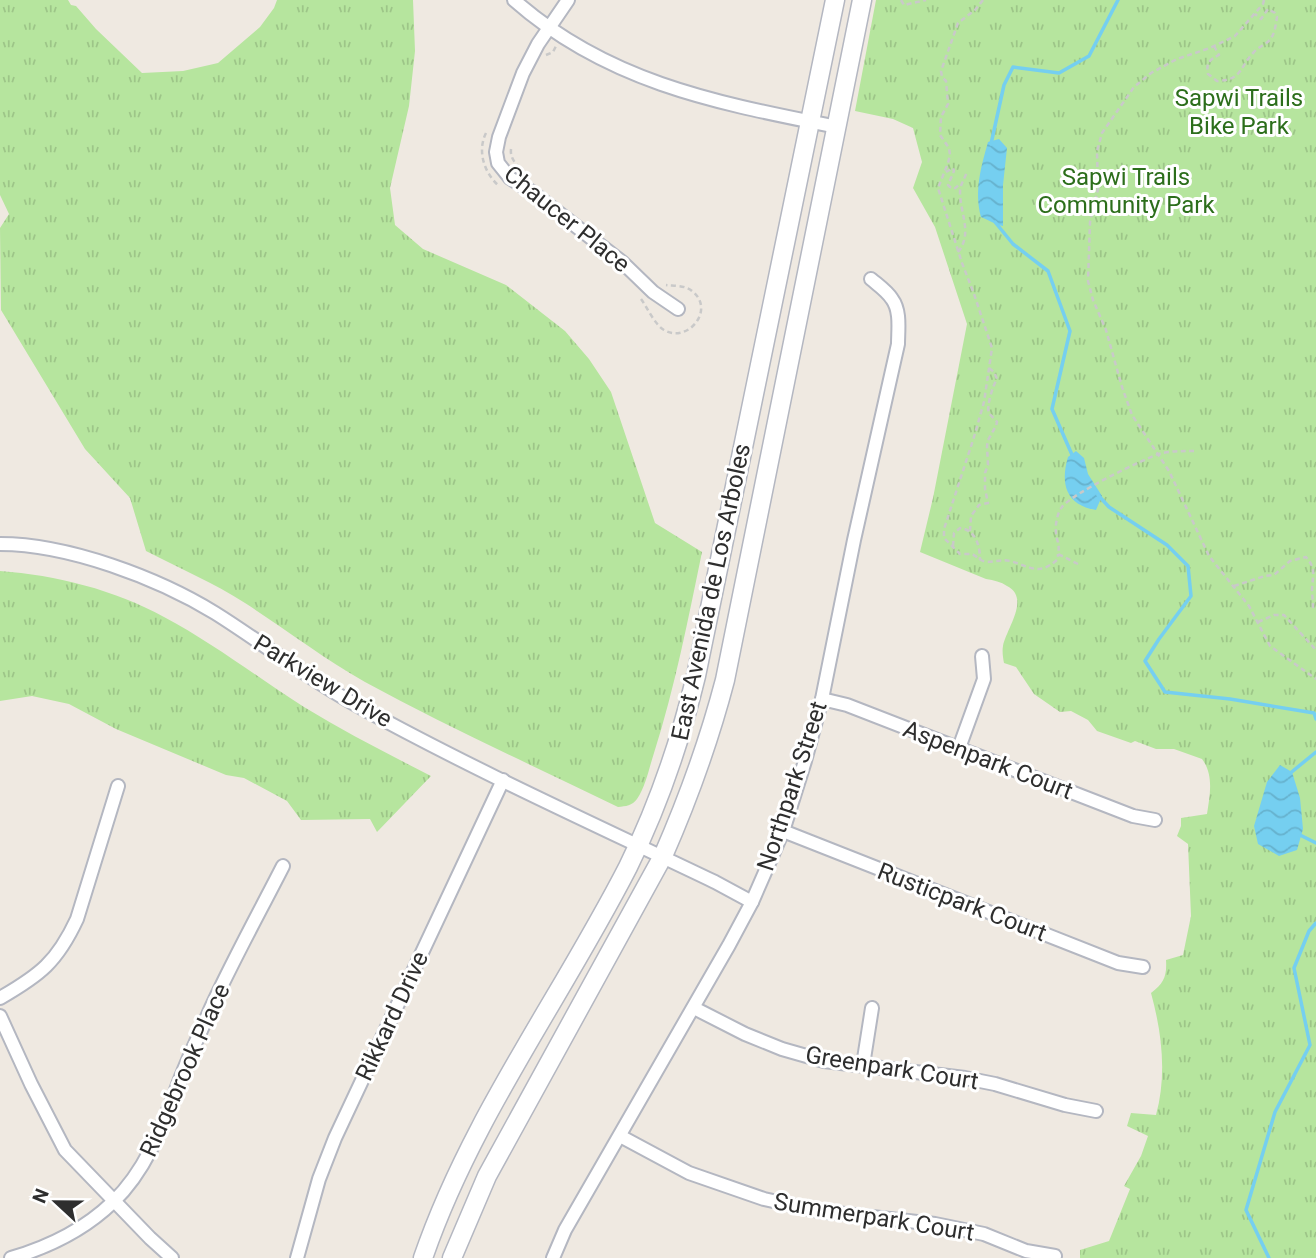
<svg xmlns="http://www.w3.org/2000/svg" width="1316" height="1258" viewBox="0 0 1316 1258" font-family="Roboto,sans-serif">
  <defs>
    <pattern id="grass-tufts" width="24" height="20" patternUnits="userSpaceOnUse" patternTransform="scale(1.75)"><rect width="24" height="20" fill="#b6e59e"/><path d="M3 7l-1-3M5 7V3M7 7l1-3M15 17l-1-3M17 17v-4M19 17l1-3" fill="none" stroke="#9dc588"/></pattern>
    <pattern id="water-waves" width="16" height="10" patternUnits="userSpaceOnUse" patternTransform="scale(1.75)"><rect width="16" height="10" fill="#75cff0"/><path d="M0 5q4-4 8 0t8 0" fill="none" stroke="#66b2ce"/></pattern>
  </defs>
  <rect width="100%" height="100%" fill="#efe9e1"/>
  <g fill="url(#grass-tufts)">
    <path d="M0,0H68L71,5L76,6L96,29L142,73L183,71L218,63L260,27L274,8L277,0H413L415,51L409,106L390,188L395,225L423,249L506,285L565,331L589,359L611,392L655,523L702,552C688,620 675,687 654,753C649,768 646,786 637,799C632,806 626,806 618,807C534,766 447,727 365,682C323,658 285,629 245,603C214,583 179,568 146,551L130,498L85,449L1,310L0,228L9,214L0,195Z"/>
    <path d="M876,0H1316V1258H1080V1250L1109,1241L1130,1189L1124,1186L1141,1156L1148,1136L1127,1126L1131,1113L1156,1115C1167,1075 1162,1033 1151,993C1164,983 1167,976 1166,960L1183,955L1191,916L1188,844L1177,836L1181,826V818L1207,814C1210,795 1214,775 1202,759L1174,749H1156L1135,741L1131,743L1097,731L1088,720L1071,711L1060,712L1034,694L1016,667L1004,663C1003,658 1002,651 1003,646C1006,629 1031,598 1007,586C1001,582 994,580 986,579L920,552L933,498L967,324L935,227L913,188L922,162L913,128L893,119L855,111Z"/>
    <path d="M0,571C56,575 115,590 164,617C213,643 257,677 304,707C345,732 388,754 431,776L377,832L370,819L301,820L287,801L244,778L226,775L116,729L69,704L32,696L0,701Z"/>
  </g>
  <g fill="url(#water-waves)">
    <path d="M999,139L1007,148L1003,185V226C994,224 989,220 981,217C974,191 981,167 988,142Z"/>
    <path d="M1076,451L1084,458L1088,474L1102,496L1096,510C1066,505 1060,484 1068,457Z"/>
    <path d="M1280,765L1292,772L1300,798L1303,829L1297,850L1279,856L1258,844L1254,826L1267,782Z"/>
  </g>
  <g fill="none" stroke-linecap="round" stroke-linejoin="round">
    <g stroke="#75cff0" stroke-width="3.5">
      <path d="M991,144L1004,85L1013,67L1059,73L1089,56L1118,0"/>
      <path d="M995,222L1013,244L1048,271L1070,331L1052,409L1073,457"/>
      <path d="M1098,495L1109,507L1167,545L1188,566L1191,596L1159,639L1145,661L1165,692L1230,699L1314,713L1316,719"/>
      <path d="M1288,775L1316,752"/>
      <path d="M1300,835L1316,843"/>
      <path d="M1269,1258L1246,1210L1275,1112L1310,1045L1294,968L1309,931L1316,923"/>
    </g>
    <g stroke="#b4b7c1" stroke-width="16">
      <g id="minor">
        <path d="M514,0C608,83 718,103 837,127"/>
        <path d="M568,0L538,44L523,73L499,137L496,152L498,163L510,178L532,192L622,262L653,292L678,309"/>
        <path d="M0,544C68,544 158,578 215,613C263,643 308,679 358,706C474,770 596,825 715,882L752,902"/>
        <path d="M822,699L847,705L1133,816L1155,820"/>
        <path d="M959,748L984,679L982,656"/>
        <path d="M783,831L1118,963L1143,967"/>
        <path d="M0,998C40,975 57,962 77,919L118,786"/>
        <path d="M694,1008L745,1034L782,1049L824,1061L965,1078L995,1084L1065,1105L1096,1111"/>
        <path d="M0,1016L31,1084L65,1150L150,1238L172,1258"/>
        <path d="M863,1065L872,1008"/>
        <path d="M620,1136L689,1173L764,1199L818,1211L935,1224L984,1234L1026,1251L1055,1256"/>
        <path d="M11,1258C49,1247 84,1230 113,1202C148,1169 164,1121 181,1077C190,1054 201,1031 211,1008C233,960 259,913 283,866"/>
        <path d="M297,1258L319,1179L335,1138L503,780"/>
        <path d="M553,1258L565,1230L729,945L752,902L783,831L805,761L822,699L854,540L898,344C898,330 901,311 892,299C887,291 878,285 871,279"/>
      </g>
    </g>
    <g stroke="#b4b7c1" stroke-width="21">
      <g id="secondary">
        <path d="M423,1258C471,1118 561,998 628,867C658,806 680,742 696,676L835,0"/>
        <path d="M452,1258L487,1176L663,856C688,799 709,741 725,680L862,0"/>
      </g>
    </g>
    <g stroke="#c9c9c9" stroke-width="2.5" stroke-dasharray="5 3.5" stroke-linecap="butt">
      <path d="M901,0L904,5L926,0"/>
      <path d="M983,0L975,10L958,23L941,71L942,77L946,81L948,104L941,117L940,135L949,148L950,155L948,163L938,188L962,263L974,294L992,348L984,402L974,437L944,529V538L960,554C961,554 971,554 972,554C978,557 980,561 987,562C995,562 1002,559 1010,561C1030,566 1038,577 1058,559V554"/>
      <path d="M1264,0L1263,4L1235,36L1210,48L1177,59L1151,73L1134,87L1102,133L1097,151L1098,189L1090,222L1088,281L1093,300L1106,330L1122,387L1132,415L1169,471L1209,556L1249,606L1270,646L1316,679"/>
      <path d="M1214,46L1219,55C1209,60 1206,63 1208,74L1217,81C1243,80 1239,67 1254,52C1259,46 1268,44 1271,38C1275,33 1276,23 1277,17L1275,13L1268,9L1261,19L1255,14"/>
      <path d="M546,55L553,52L556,46"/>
      <path d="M486,133C477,151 484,173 499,186"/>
      <path d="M511,149C510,158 515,163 522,170"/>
      <path d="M946,172L953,168L954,171L948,185L950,187L954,189L960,184"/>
      <path d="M958,252C973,234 960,213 960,192C960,184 965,179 967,171"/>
      <path d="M641,299C647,307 655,325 664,330C688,344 716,309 692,291C685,285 674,286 666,285"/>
      <path d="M970,531L971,516L979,505L988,503L985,489V473L988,465L987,446L988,440L996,426L997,422C995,419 991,416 989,413C986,407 993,385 997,379L994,372L989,368"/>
      <path d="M953,546L954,533L960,528C976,530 980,546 980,560"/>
      <path d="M1078,564L1058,554C1060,544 1057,542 1056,533C1055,526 1057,513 1062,507C1071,494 1145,458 1162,453C1173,451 1183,451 1194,451"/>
      <path d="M1234,586L1265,576L1274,575L1290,561L1306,557C1316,568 1313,574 1312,589C1312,595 1313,601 1313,607H1316"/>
      <path d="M1258,622L1274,615H1284L1316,650"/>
    </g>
    <use href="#minor" stroke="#fff" stroke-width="12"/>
    <use href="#secondary" stroke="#fff" stroke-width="18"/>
  </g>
  <g text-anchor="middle" stroke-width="6" stroke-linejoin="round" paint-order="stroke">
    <g font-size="24" fill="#2c6e1b" stroke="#fff">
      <text x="1239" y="106">Sapwi Trails<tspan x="1239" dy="28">Bike Park</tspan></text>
      <text x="1126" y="185">Sapwi Trails<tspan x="1126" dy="28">Community Park</tspan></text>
    </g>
    <g font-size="24" fill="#2e2e2e" stroke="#fff">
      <text transform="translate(567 219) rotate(39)" y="8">Chaucer Place</text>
      <text transform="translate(711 592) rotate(-78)" y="8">East Avenida de Los Arboles</text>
      <text transform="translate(323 681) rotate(31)" y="8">Parkview Drive</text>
      <text transform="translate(988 760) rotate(21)" y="8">Aspenpark Court</text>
      <text transform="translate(792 786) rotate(-72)" y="8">Northpark Street</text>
      <text transform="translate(962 902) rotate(21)" y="8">Rusticpark Court</text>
      <text transform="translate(392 1016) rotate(-65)" y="8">Rikkard Drive</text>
      <text transform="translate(892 1068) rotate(9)" y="8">Greenpark Court</text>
      <text transform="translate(185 1070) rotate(-66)" y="8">Ridgebrook Place</text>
      <text transform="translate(874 1217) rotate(9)" y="8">Summerpark Court</text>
    </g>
  </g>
  <g transform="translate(56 1202) rotate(292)" stroke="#ffffff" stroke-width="5" paint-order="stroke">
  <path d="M0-5L12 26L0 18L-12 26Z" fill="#2e2e2e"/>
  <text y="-10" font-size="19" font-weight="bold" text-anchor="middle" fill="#2e2e2e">N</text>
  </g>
</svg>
